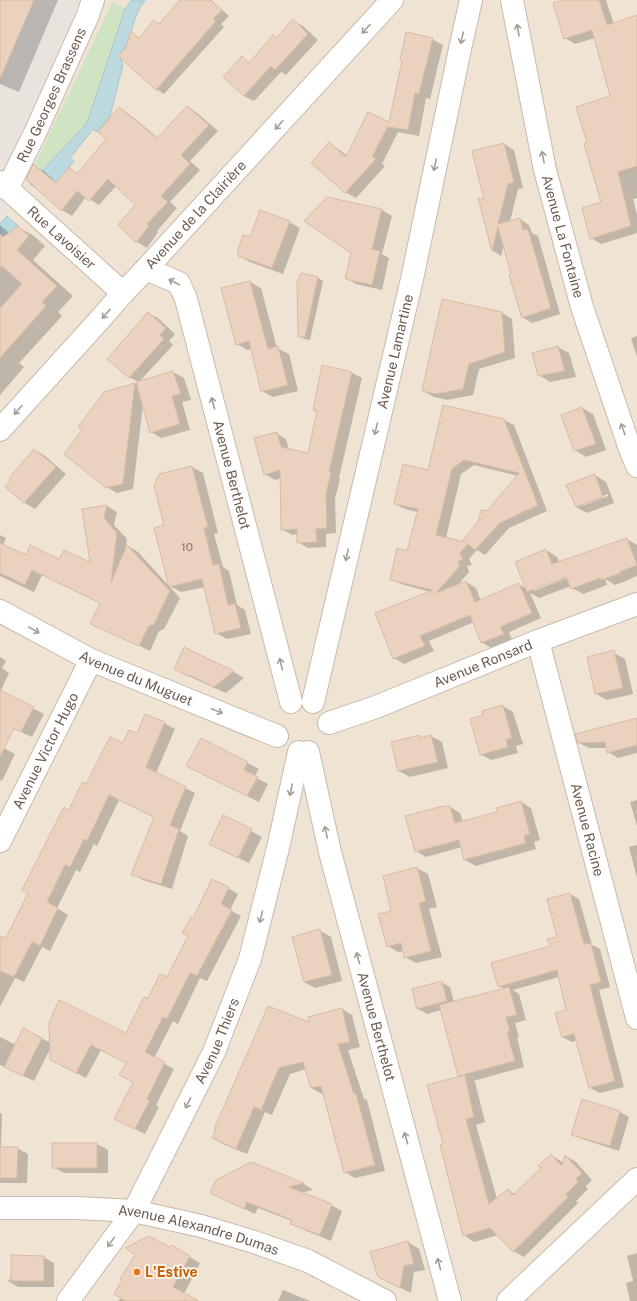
<svg xmlns="http://www.w3.org/2000/svg" width="637" height="1301" viewBox="0 0 637 1301" font-family="'Public Sans',sans-serif">
  <rect width="100%" height="100%" fill="#f9f1e4"/>
  <path fill="#efe3d3" d="M81,0H637V1301H0V240L17,226L7,216V166Z"/>
  <path fill="#e9e3de" d="M0,0H81L7,166V216L0,224Z"/>
  <path fill="#d0e4c4" d="M113,1L125,9L87,123L30,184L27,181Z"/>
  <g fill="#bbd9df" stroke="#a3c7cf">
    <path d="M132,0H145C131,17 133,40 119,55L123,65L110,116L97,132L93,129L70,158L74,161L56,183L36,188L30,184L87,123L125,9Z"/>
    <path d="M7,216L18,226L0,240V224Z"/>
  </g>
  <g fill="#0003" fill-rule="evenodd">
    <path d="M0,0H58L19,92L0,84Z"/>
    <path d="M182,0H211L229,16L221,24L224,27L164,94L156,89L126,49L131,32L140,38L160,24Z"/>
    <path d="M566,0H606L614,24L637,16V198L633,199L637,215V233L601,244L591,238L603,203L588,144L611,97L595,38L575,44L565,38Z"/>
    <path d="M293,21L303,26L318,40L286,75L281,72L254,101L244,96L242,58L251,63L277,38Z"/>
    <path d="M432,39L443,45L430,99L426,98L419,136L398,132L382,164L385,166L356,198L345,192L329,144L340,150L347,156L390,124L403,61Z"/>
    <path d="M188,107L197,113L218,131L190,161L200,170L170,202L177,208L157,231L158,232L147,248L137,242L119,225L136,205L116,186L99,205L86,197L72,216L62,210L27,179L34,166L44,171L57,183L69,168L78,174L108,138L119,108L129,114L158,138Z"/>
    <path d="M504,144L514,150L523,188L518,189L510,222L520,219L529,225L532,233L538,236L560,314L532,323L522,317L504,245L501,256L492,250L480,199L485,200Z"/>
    <path d="M328,198L382,210L392,216L382,254L389,258L382,290L356,284L346,278L352,253Z"/>
    <path d="M289,222L300,228L283,274L250,262L239,256L250,238Z"/>
    <path d="M0,225L9,233L18,227L34,236L45,246L33,260L73,296L58,312L62,316L19,363L24,367L0,395Z"/>
    <path d="M302,274L318,278L323,281L310,340L304,339L299,336Z"/>
    <path d="M250,282L261,288L277,348L289,354L298,391L273,397L262,391L252,349L248,350L237,344Z"/>
    <path d="M148,313L158,318L175,334L169,341L173,345L139,382L129,377Z"/>
    <path d="M502,313L512,319L515,358L479,369L473,395L447,400L434,397L423,391Z"/>
    <path d="M637,336V357L631,338Z"/>
    <path d="M558,347L569,353L576,377L550,382L539,375Z"/>
    <path d="M323,366L352,373L362,378L339,478L340,479L335,499L336,533L326,534V547L308,548L298,542V534L292,535L282,529L281,478L275,480L265,474L276,433L286,439L289,450L309,454L318,412L314,410Z"/>
    <path d="M173,372L184,378L191,400L182,402L190,430L161,438L151,432L143,405L133,489L117,493L107,487L84,430L105,393L135,384L138,385L137,383Z"/>
    <path d="M582,408L593,414L606,450L586,457L575,450Z"/>
    <path d="M504,420L514,425L547,511L509,528L485,555L477,550L469,559L472,565L467,566L469,572L457,586L466,582L476,588L481,601L519,584L527,589L546,550L557,557L560,563L627,539L637,545V576L631,578V579L615,585L605,579L607,585L583,594L572,588L571,586L539,598L530,593L541,618L509,632L512,640L491,648L482,642L474,622L429,641L434,651L404,664L394,658L431,592L401,584L391,579L408,552L418,512L405,509L395,504L429,471ZM474,465L518,476L488,512L469,544L446,538L461,474ZM571,575V576L534,591V589Z"/>
    <path d="M35,450L45,456L66,474L35,509L25,503L6,487Z"/>
    <path d="M192,467L203,473L218,533L214,534L223,567L229,571L237,605L245,610L251,634L227,639L216,633L205,587L181,592L170,586L165,526Z"/>
    <path d="M595,475L606,482L614,503L587,513L576,507ZM608,494V496L582,506V504Z"/>
    <path d="M107,506L117,512L114,525L127,539L125,551L128,546L138,552L180,598L164,629L159,631L150,651L92,623L101,603L42,575L34,592L0,576V535L6,538L3,545L26,556L91,563L83,510Z"/>
    <path d="M185,649L234,672L244,678L226,693L186,675L175,669Z"/>
    <path d="M614,653L625,659L633,694L607,700L596,694Z"/>
    <path d="M0,657L6,661L2,668L9,673L0,692Z"/>
    <path d="M13,698L44,714L32,737L12,728Z"/>
    <path d="M503,706L513,712L523,744L516,746L518,753L491,760L480,754L485,716Z"/>
    <path d="M637,720V753L618,758L608,752L607,748H589L579,743Z"/>
    <path d="M164,723L175,729L156,773L195,793L180,831L188,836L172,889L143,880L133,874L155,818L119,800L97,846L94,844L80,872L76,870L57,908L68,915L50,951L42,947L24,982L15,978L0,1007V937L6,940L70,811L87,786L124,745L138,734Z"/>
    <path d="M420,736L423,738L431,736L442,742L448,768L410,777L399,771Z"/>
    <path d="M201,739L259,769L254,777L268,784L259,802L198,772Z"/>
    <path d="M0,746L15,754L2,781L0,780Z"/>
    <path d="M637,800V826L630,802Z"/>
    <path d="M521,802L531,808L540,840L534,842L536,849L476,866L465,860L462,847L426,857L416,851L450,807L460,813L463,822L498,813Z"/>
    <path d="M224,817L262,837L249,863L221,850Z"/>
    <path d="M637,845V878L629,847Z"/>
    <path d="M417,868L428,874L437,907L429,909L442,957L416,963L405,957L404,951L398,952L388,946L392,912L384,877Z"/>
    <path d="M228,888L238,894L230,910L241,916L207,981L200,978L178,1024L173,1021L154,1058L174,1069L156,1105L159,1107L145,1134L116,1119L134,1082L127,1063L101,1050L86,1078L61,1065L51,1047L34,1081L0,1065V1037L16,1045L23,1029L51,1043L127,1034L148,1000L167,978L189,936L194,919Z"/>
    <path d="M570,894L579,899L592,945L600,949L610,987L599,990L624,1087L600,1093L590,1088L577,1040L572,1042L562,1037L568,1010L559,977L513,990L519,994L526,1020L515,1023L519,1037H517L524,1067L473,1081L475,1082L485,1122L476,1125L497,1199L508,1190L515,1194L542,1168L551,1155L564,1163L566,1156L576,1162L592,1180L586,1186L588,1189L576,1201L578,1203L524,1257L513,1251L498,1235L474,1242L464,1235L444,1145L461,1077L459,1076L441,1010L427,1014L418,1009L441,982L450,987L454,1002L504,989L499,986L551,947L558,937Z"/>
    <path d="M320,931L331,937L342,981L315,988L304,982Z"/>
    <path d="M342,1009L352,1015L360,1047L348,1050L364,1099L367,1100L385,1171L355,1178L345,1172L324,1094H322L311,1088L306,1069L290,1074L272,1115L265,1112L247,1154L223,1144L213,1138L311,1024Z"/>
    <path d="M582,1101L620,1112L629,1117L619,1151L582,1139L572,1134Z"/>
    <path d="M0,1113L2,1114L1,1148H17L28,1154L27,1183H0Z"/>
    <path d="M97,1144L108,1150V1173H64L53,1167Z"/>
    <path d="M251,1163L304,1184L313,1190L300,1193L331,1205L342,1211L331,1241L302,1229L292,1223V1221L258,1208L255,1214L222,1198Z"/>
    <path d="M408,1242L419,1249L425,1270L414,1272L411,1293L390,1283Z"/>
    <path d="M172,1247L200,1263L184,1294L197,1301H118Z"/>
    <path d="M637,1253V1301H630L626,1283L633,1281L627,1256Z"/>
    <path d="M43,1257L54,1263V1287H18L8,1281L12,1277Z"/>
    <path d="M283,1290L310,1301H278Z"/>
  </g>
  <g fill="#ead2bf" stroke="#dbbaa2" fill-rule="evenodd">
    <path d="M0,0H34L0,79Z"/>
    <path d="M180,0H210L222,10L213,19L216,21L156,90L118,56L125,49L131,31L139,38L154,20L159,24Z"/>
    <path d="M563,0H599L607,25L637,15V166L618,172L631,226L590,239L582,208L601,202L584,144L587,143L576,107L610,96L592,30L564,39L553,3Z"/>
    <path d="M293,19L308,34L275,70L271,66L244,96L223,77L242,56L249,63L273,35L276,38Z"/>
    <path d="M406,32L433,38L419,94L415,93L408,130L388,127V126L372,157L376,159L345,193L311,163L329,142L346,157L368,112L389,122L402,61L400,60Z"/>
    <path d="M187,106L209,125L181,155L190,164L161,196L168,202L147,224L149,226L136,243L118,225L135,205L108,179L89,201L77,191L61,211L26,179L33,164L56,183L69,167L77,174L106,139L98,132L119,107L157,138Z"/>
    <path d="M504,143L514,182L508,184L498,224L520,218L523,230L528,229L551,308L522,318L509,275L511,274L498,227L492,251L478,198L484,199L472,151Z"/>
    <path d="M327,197L382,209L372,249L380,251L372,285L345,279L351,253L304,221Z"/>
    <path d="M260,210L290,221L272,268L238,256V249L243,235L250,237Z"/>
    <path d="M18,226L29,236L17,250L57,286L42,302L46,306L0,358V308L22,284L2,266L0,268V234L3,237Z"/>
    <path d="M301,273L318,277L305,337H298L297,282Z"/>
    <path d="M250,281L268,349L278,346L288,385L261,392L249,341L236,345L221,288Z"/>
    <path d="M442,299L502,312L505,352L469,364L463,389L435,394L422,391Z"/>
    <path d="M148,312L166,328L160,335L164,339L129,378L107,359Z"/>
    <path d="M558,346L565,371L538,376L532,353Z"/>
    <path d="M322,365L352,372L329,472L331,473L326,494L327,528L316,529L317,542L297,543V529L281,530L280,470L264,475L254,438L277,432L281,447L308,453L317,411L313,410Z"/>
    <path d="M173,371L181,394L172,396L180,424L150,433L136,382Z"/>
    <path d="M135,383L123,484L106,488L64,454L82,430L78,427L104,392Z"/>
    <path d="M443,405L504,419L538,505L500,523L475,550L468,544L460,553L463,559L458,561L460,566L436,593L466,581L475,602L519,583L532,613L500,627L504,634L481,643L470,615L420,636L425,646L393,659L375,613L433,590L390,580L397,548L407,551L418,509L394,504L397,490L403,464L428,470ZM464,460L519,473L487,511L481,510L478,522L463,540L465,542L436,535L452,469Z"/>
    <path d="M582,407L596,444L574,451L561,415Z"/>
    <path d="M34,449L56,467L24,503L5,487L11,480L9,478Z"/>
    <path d="M192,466L208,527L204,528L213,565L219,564L228,605L235,603L241,628L215,634L202,579L169,587L154,528L164,525L154,486L159,474Z"/>
    <path d="M595,474L603,497L576,507L566,485Z"/>
    <path d="M107,505L104,518L117,533L111,582L127,545L170,591L154,624L149,626L139,646L90,624L100,603L32,570L25,585L0,573V543L26,555L30,545L59,559L64,550L90,562L82,509Z"/>
    <path d="M627,538L637,565L620,572L621,573L601,580L600,578L571,589L566,577L527,592L515,562L546,549L552,564Z"/>
    <path d="M184,647L219,664L234,671L214,687L189,675L188,676L174,669Z"/>
    <path d="M614,650L623,688L595,694L587,657Z"/>
    <path d="M0,690L34,707L21,732L14,728L0,757Z"/>
    <path d="M503,705L512,738L506,740L508,747L480,755L470,719L483,715L482,711Z"/>
    <path d="M145,714L165,722L146,767L186,787L170,825L179,829L161,884L131,875L154,817L109,795L87,841L84,839L70,867L65,865L47,902L58,908L40,946L32,942L14,977L0,971V936L6,938L28,893L22,890L64,807L69,810L82,782L86,784L110,737L123,743L129,730L137,733Z"/>
    <path d="M637,718V745L607,753L605,742L578,743L575,734Z"/>
    <path d="M420,735V738L431,735L438,762L398,771L391,742Z"/>
    <path d="M201,738L248,762L244,770L258,777L247,796L186,766Z"/>
    <path d="M521,801L530,834L524,836L526,843L464,860L459,840L415,852L405,816L443,806H450L455,823L497,812L496,808Z"/>
    <path d="M223,815L252,829L238,858L209,844Z"/>
    <path d="M417,867L426,901L419,903L431,951L404,958L401,943L387,947L378,914L391,911L383,876Z"/>
    <path d="M212,879L229,887L221,904L232,910L197,976L190,973L167,1019L163,1017L145,1052L165,1062L147,1099L150,1100L135,1129L114,1119L133,1082L119,1075L126,1063L91,1045L76,1073L50,1060L49,1022L59,1000L126,1033L144,997L148,998L160,974L167,977L188,936L182,933L191,917L193,918Z"/>
    <path d="M570,893L584,944L591,943L601,982L590,985L615,1081L589,1088L574,1034L562,1037L555,1013L566,1010L557,970L498,987L491,963L550,946L547,939L557,937L547,899Z"/>
    <path d="M320,929L332,975L304,982L292,937Z"/>
    <path d="M442,981L447,1001L417,1009L412,989Z"/>
    <path d="M509,987L517,1015L506,1017L510,1031L507,1032L515,1061L458,1076L439,1005Z"/>
    <path d="M268,1006L309,1022L308,1017L342,1008L350,1042L338,1044L354,1094L356,1093L375,1165L344,1173L321,1086L311,1088L303,1062L279,1068L261,1110L254,1107L236,1149L212,1138L216,1130L214,1129Z"/>
    <path d="M23,1028L42,1038L23,1076L4,1067Z"/>
    <path d="M465,1075L474,1117L466,1119L489,1204L508,1189L513,1195L541,1168L538,1166L551,1154L562,1166L565,1155L582,1173L576,1179L578,1182L566,1194L568,1197L513,1252L490,1228L463,1236L440,1145L443,1144L427,1085Z"/>
    <path d="M582,1099L620,1111L610,1146L571,1135Z"/>
    <rect x="52" y="1143" width="45" height="25"/>
    <path d="M0,1147H18L17,1178H0Z"/>
    <path d="M251,1162L304,1183L289,1187L332,1204L320,1235L290,1224L292,1220L247,1202L244,1209L210,1193L216,1180Z"/>
    <path d="M149,1236L170,1247L172,1245L190,1256L173,1287L199,1301H125L114,1294L122,1280L120,1279L135,1255L125,1248Z"/>
    <path d="M408,1241L414,1264L404,1266L400,1288L378,1277L370,1252Z"/>
    <path d="M11,1255L44,1256V1281H11Z"/>
  </g>
  <g fill="none" stroke-linecap="round" stroke-linejoin="round">
    <g stroke="#c8b9ac" stroke-width="24">
      <g id="street">
        <path id="s1" d="M512,0L545,170L582,307L630,449L637,466"/>
        <path id="s2" d="M0,182L123,293"/>
        <path id="s3" d="M7,189L35,133L88,15L93,0"/>
        <path id="s4" d="M146,269L179,283L186,299L291,702"/>
        <path id="s5" d="M0,430L103,316L123,293L146,269L392,0"/>
        <path id="s6" d="M0,611L91,660L277,736"/>
        <path id="s7" d="M538,641L637,1018"/>
        <path id="s8" d="M313,702L412,279L460,49L471,0"/>
        <path id="s9" d="M329,723L376,707L538,641L637,604"/>
        <path id="s10" d="M308,752L330,852L450,1301"/>
        <path id="s11" d="M0,841L91,660"/>
        <path id="s12" d="M0,1208H77L134,1211L201,1226L254,1242L308,1261L385,1301"/>
        <path id="s13" d="M68,1301L134,1211L214,1052L250,959L278,848L299,752"/>
        <path d="M508,1301L637,1179"/>
      </g>
    </g>
    <use href="#street" stroke="#fff" stroke-width="22"/>
  </g>
  <defs><path id="oneway-shaft" d="M-6 0H5M1.5-3L5.5 0L1.5 3" fill="none" stroke-width="1.6" stroke-linecap="round" stroke-linejoin="round"/></defs>
  <g stroke="#a79c94">
    <use href="#oneway-shaft" transform="translate(366 29) rotate(132)"/>
    <use href="#oneway-shaft" transform="translate(518 30) rotate(-101)"/>
    <use href="#oneway-shaft" transform="translate(462 38) rotate(103)"/>
    <use href="#oneway-shaft" transform="translate(279 125) rotate(132)"/>
    <use href="#oneway-shaft" transform="translate(543 157) rotate(-101)"/>
    <use href="#oneway-shaft" transform="translate(435 165) rotate(102)"/>
    <use href="#oneway-shaft" transform="translate(174 282) rotate(-152)"/>
    <use href="#oneway-shaft" transform="translate(106 314) rotate(130)"/>
    <use href="#oneway-shaft" transform="translate(213 403) rotate(-105)"/>
    <use href="#oneway-shaft" transform="translate(18 410) rotate(132)"/>
    <use href="#oneway-shaft" transform="translate(376 429) rotate(103)"/>
    <use href="#oneway-shaft" transform="translate(623 429) rotate(-109)"/>
    <use href="#oneway-shaft" transform="translate(347 555) rotate(103)"/>
    <use href="#oneway-shaft" transform="translate(34 630) rotate(29)"/>
    <use href="#oneway-shaft" transform="translate(281 664) rotate(-104)"/>
    <use href="#oneway-shaft" transform="translate(217 711) rotate(22)"/>
    <use href="#oneway-shaft" transform="translate(291 790) rotate(102)"/>
    <use href="#oneway-shaft" transform="translate(326 832) rotate(-103)"/>
    <use href="#oneway-shaft" transform="translate(261 917) rotate(104)"/>
    <use href="#oneway-shaft" transform="translate(358 958) rotate(-105)"/>
    <use href="#oneway-shaft" transform="translate(188 1103) rotate(117)"/>
    <use href="#oneway-shaft" transform="translate(406 1138) rotate(-105)"/>
    <use href="#oneway-shaft" transform="translate(111 1242) rotate(125)"/>
    <use href="#oneway-shaft" transform="translate(439 1264) rotate(-105)"/>
  </g>
  <circle fill="#e8710a" stroke="#fcf5e9" stroke-width="1.5" cx="137" cy="1272" r="4"/>
  <g text-anchor="middle" stroke-width="3.5" stroke-linejoin="round" paint-order="stroke">
    <g font-size="12" fill="#8c786a">
      <text x="187" y="551">10</text>
    </g>
    <g font-size="14" fill="#6d5a4d" stroke="#fcf5e9">
      <text dy="5" stroke="none"><textPath href="#s3" startOffset="104">Rue Georges Brassens</textPath></text>
      <text dy="5" stroke="none"><textPath href="#s5" startOffset="291">Avenue de la Clairière</textPath></text>
      <text dy="5" stroke="none"><textPath href="#s1" startOffset="242">Avenue La Fontaine</textPath></text>
      <text dy="5" stroke="none"><textPath href="#s2" startOffset="83">Rue Lavoisier</textPath></text>
      <text dy="5" stroke="none"><textPath href="#s8" startOffset="360">Avenue Lamartine</textPath></text>
      <text dy="5" stroke="none"><textPath href="#s4" startOffset="235">Avenue Berthelot</textPath></text>
      <text dy="5" stroke="none"><textPath href="#s9" startOffset="165">Avenue Ronsard</textPath></text>
      <text dy="5" stroke="none"><textPath href="#s6" startOffset="152">Avenue du Muguet</textPath></text>
      <text dy="5" stroke="none"><textPath href="#s11" startOffset="101">Avenue Victor Hugo</textPath></text>
      <text dy="5" stroke="none"><textPath href="#s7" startOffset="195">Avenue Racine</textPath></text>
      <text dy="5" stroke="none"><textPath href="#s10" startOffset="283">Avenue Berthelot</textPath></text>
      <text dy="5" stroke="none"><textPath href="#s13" startOffset="301">Avenue Thiers</textPath></text>
      <text dy="5" stroke="none"><textPath href="#s12" startOffset="201">Avenue Alexandre Dumas</textPath></text>
    </g>
    <g font-size="14" font-weight="bold" fill="#c56008" stroke="#fcf5e9" text-anchor="start">
      <text x="145" y="1277">L'Estive</text>
    </g>
  </g>
</svg>
